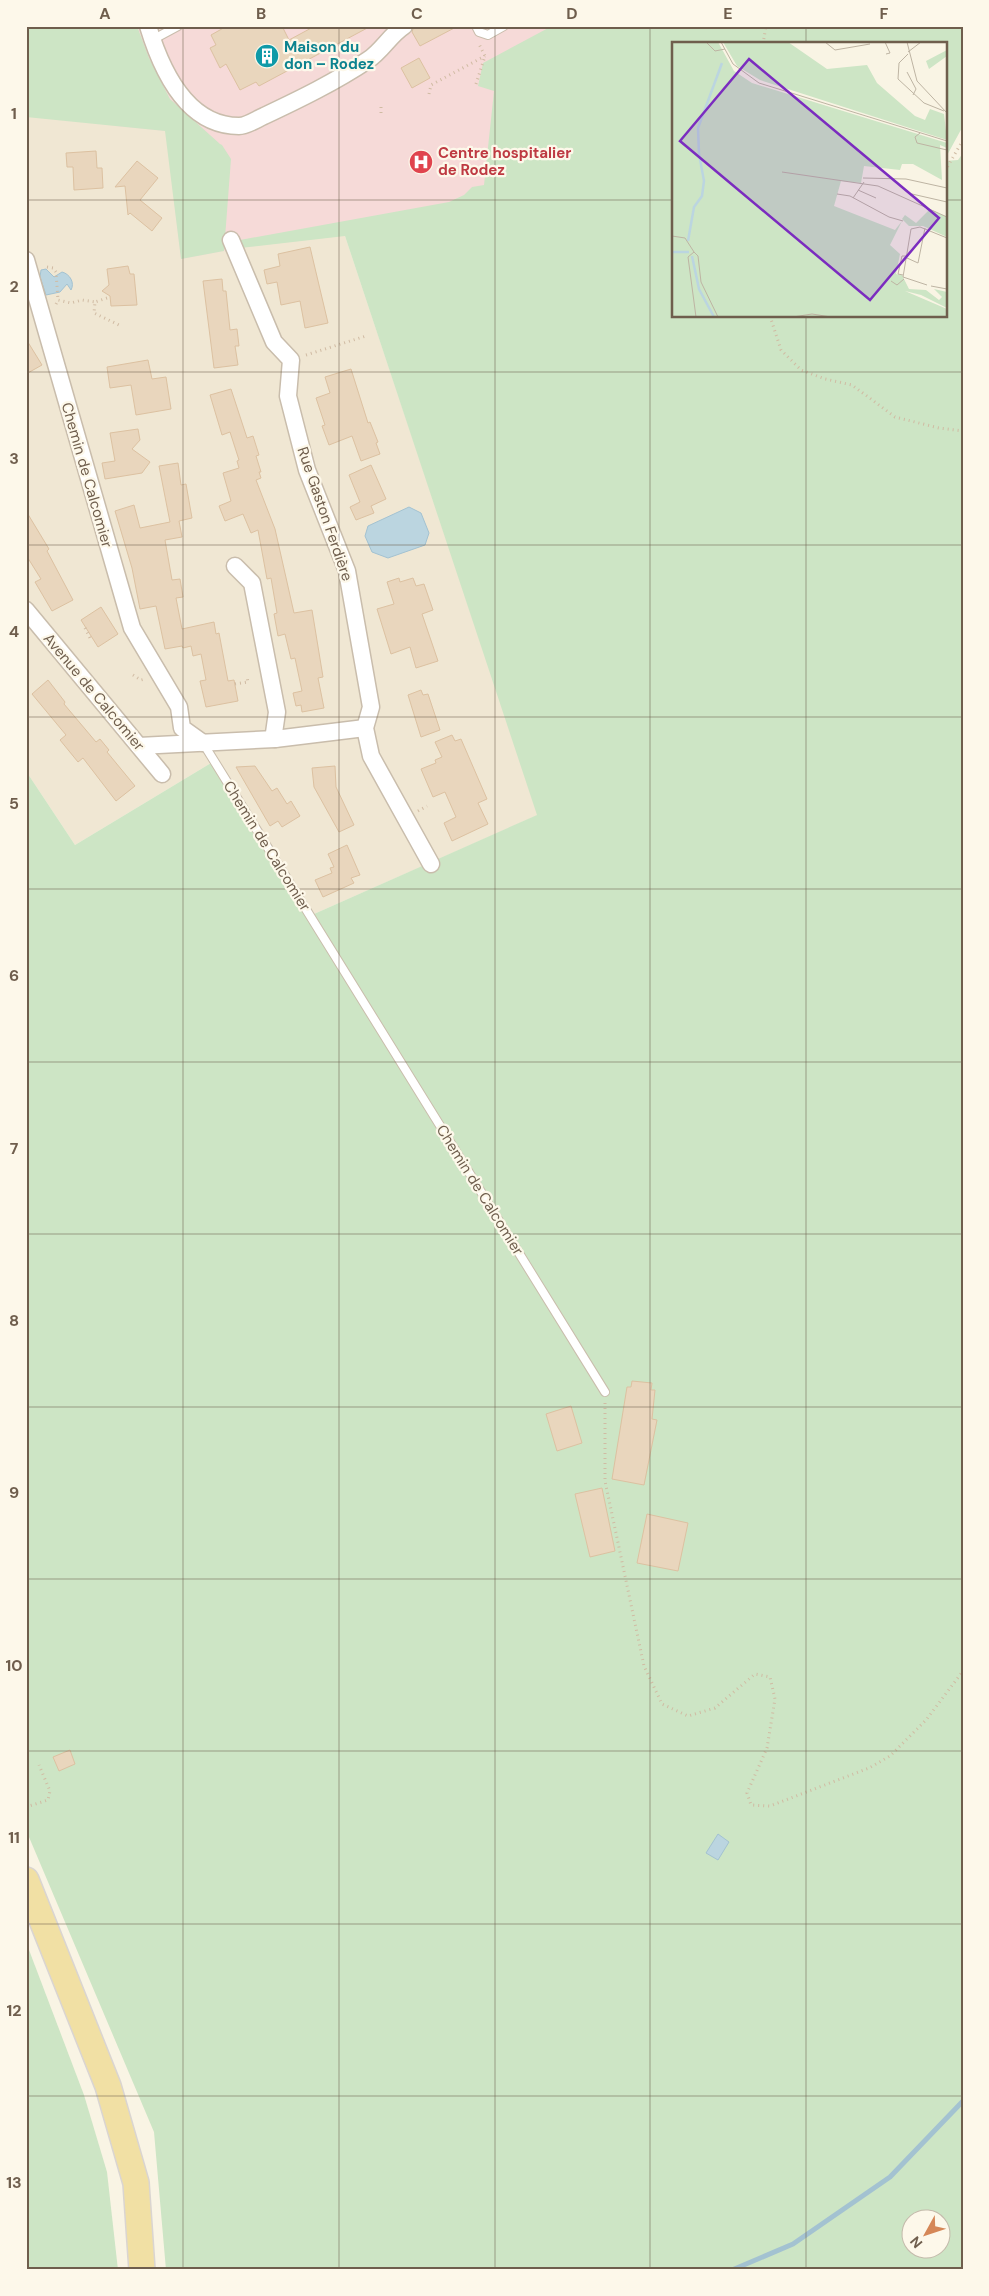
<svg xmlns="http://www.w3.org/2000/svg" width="989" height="2296" viewBox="0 0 989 2296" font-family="'DM Sans',sans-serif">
  <rect width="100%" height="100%" fill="#f9f4e4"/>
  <path fill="#f0e7d3" d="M26,26H633L345,236L538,815L314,914L216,760L75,845L26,771Z"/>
  <path fill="#f6dad8" d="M85,26H633L673,188L240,248L181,259L166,131L115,126Z"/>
  <g fill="#cde5c5" fill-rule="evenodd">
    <path d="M26,26H137L149,58L170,99L220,144L222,145L231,159L224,251L181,259L165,131L26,117Z"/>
    <path d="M552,26H963V126L945,159V44H673V316H945V161L958,160L963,153V2270H166L154,2132L26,1830V771L75,845L216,760L314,914L537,815L345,236L240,248V240L449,202L464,195L472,187L484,185L494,91L478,86L483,63ZM912,2218H942V2248H912Z"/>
    <path d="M26,1942L84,2095L107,2172L118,2270H26Z"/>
  </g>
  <g fill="#bbd5e0" stroke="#a3c2d1">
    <path d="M46,269L54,277L62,272C70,274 75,283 71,290L67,284L60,292L46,295L40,277L41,270Z"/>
    <path d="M409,507L421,513L429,533L425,545L388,558L372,552L365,536L368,526Z"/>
    <path d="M718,1834L729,1842L718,1860L706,1853Z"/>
  </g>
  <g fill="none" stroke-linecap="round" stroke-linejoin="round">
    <path stroke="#a3c2d1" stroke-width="5" d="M732,2270L793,2244L890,2177L963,2101"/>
  </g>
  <g fill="#e9d6bd" stroke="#dcc1a1">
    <path d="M227,26H282L289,40L315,26H371L259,86L256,82L240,90L226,64L220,68L210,48L216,45L211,35Z"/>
    <path d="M414,26H458L420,46L412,32Z"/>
    <path d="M419,58L430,78L412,88L401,68Z"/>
    <path d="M96,151L97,168H102L103,188L74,190L73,167H67L66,153Z"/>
    <path d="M137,161L158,178L140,200L162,218L152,231L130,213L128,215L125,186L115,187Z"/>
    <path d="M310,247L328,323L305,328L300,301L281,305L277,282L267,284L264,270L280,266L278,254Z"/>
    <path d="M128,266L130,274H134L137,305L111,306L110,296L102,291L109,285L107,269Z"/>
    <path d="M222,279L223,291H226L230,330L237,329L239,346H235L238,365L214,368L203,281Z"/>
    <path d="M26,339L42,365L26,374Z"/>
    <path d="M148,360L152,379L166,377L171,409L136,415L131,385L110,388L107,367Z"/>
    <path d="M351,369L368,423L370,422L378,442L376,443L380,454L361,461L352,436L329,445L322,426L325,425L316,398L330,393L325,377Z"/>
    <path d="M231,389L247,438L253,436L259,455L256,456L261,472H259L261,478L256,480L275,529L294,613L312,610L323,677L318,678L324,708L302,712L301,705L296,706L293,693L302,691L295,658L291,659L285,634L278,636L274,614L277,613L271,578L267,579L258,530L251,533L243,514L225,521L219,506L231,501L223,473L239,468L237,461L239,460L230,432L222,435L210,395Z"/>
    <path d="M138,429L140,440L132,449L150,462L142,473L105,479L102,463L115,461L110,433Z"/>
    <path d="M178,463L181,485L186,484L192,518L179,521L182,537L165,540L172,580L180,579L183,597L176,598L182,629L214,622L216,634L219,633L228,681L234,680L238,701L206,707L200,681L206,680L201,654L193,656L191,646L183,648L182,646L165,649L156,606L140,609L132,568L115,511L134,505L140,528L170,522L159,466Z"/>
    <path d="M371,465L386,499L371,506L374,513L356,520L350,507L360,502L349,475Z"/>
    <path d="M26,511L49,549L47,551L73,600L52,611L35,582L41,579L26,555Z"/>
    <path d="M399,578L400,582L413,578L416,586L424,584L433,610L422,614L438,661L416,668L410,647L391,654L377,609L394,604L387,582Z"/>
    <path d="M101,607L118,634L98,647L81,620Z"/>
    <path d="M48,680L65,702L64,704L96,742L100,739L109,750L107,752L135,786L116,801L83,758L78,762L60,740L66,735L32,694Z"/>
    <path d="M421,690L423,695L428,694L440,730L421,737L408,695Z"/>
    <path d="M452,735L455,741L461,739L487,799L478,803L488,824L452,841L444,823L456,817L445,792L433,797L421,769L436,763L435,760L442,757L435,742Z"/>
    <path d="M255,766L272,791L277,788L287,804L291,801L300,816L282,827L278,821L270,826L236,767Z"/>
    <path d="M335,766L336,787L354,825L339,832L314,787L312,768Z"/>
    <path d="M347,845L360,875L351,878L354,883L323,897L315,880L332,873L330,868L334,867L328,854Z"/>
    <path d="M632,1381L652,1383L651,1390H655L652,1419L657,1420L644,1485L612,1479L627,1387H631Z"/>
    <path d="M571,1406L582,1443L557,1451L546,1414Z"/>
    <path d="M602,1488L615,1551L590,1557L575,1494Z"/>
    <path d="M647,1514L688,1523L678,1571L637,1563Z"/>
    <path d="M70,1750L75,1764L59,1771L53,1757Z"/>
  </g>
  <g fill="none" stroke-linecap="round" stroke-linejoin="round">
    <g stroke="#c9bdac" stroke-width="10">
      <g id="service">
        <path d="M476,26L479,32L488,35L504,26"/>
        <path d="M152,40L178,26"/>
        <path d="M203,743L605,1392"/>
      </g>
    </g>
    <g stroke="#c9bdac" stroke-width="19">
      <g id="minor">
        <path d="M148,26C161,69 186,126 239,126C247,126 257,119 264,116C300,99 335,82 368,60C382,51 390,35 404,26"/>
        <path d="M231,240L274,342L291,360L288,396L307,470L347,571L371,707L365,728L371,756L431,864"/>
        <path d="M26,260L132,628L179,707L182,728L203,743"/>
        <path d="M235,566L252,583L277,712L274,733L275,739"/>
        <path d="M26,610L162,774"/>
        <path d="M139,746L275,739L365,728"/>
      </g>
    </g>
    <g stroke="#dad5d1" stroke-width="28">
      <path id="primary" d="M26,1880L108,2086L136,2183L142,2270"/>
    </g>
    <g stroke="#d0bba3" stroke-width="3" stroke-dasharray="1 4" stroke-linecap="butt">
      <path d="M763,44L766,26"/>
      <path d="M476,84L485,56L479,44"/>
      <path d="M429,94L431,85L485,56"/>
      <path d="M381,113V104"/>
      <path d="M945,171L963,140"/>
      <path d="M47,267L53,268L56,272L58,300"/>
      <path d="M107,298L95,302L94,313L119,325"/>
      <path d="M56,304L58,300L71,303L82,300L96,302"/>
      <path d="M770,316L781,350L801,370L825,379L852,385L895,417L939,428L963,431"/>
      <path d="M306,355L366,336"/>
      <path d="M85,628L91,640"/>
      <path d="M133,675L141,680L145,679"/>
      <path d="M235,684L248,682L247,677"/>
      <path d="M418,811L427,806"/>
      <path d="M605,1403V1481L644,1666L662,1704L688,1716L715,1708L755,1674L770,1677L775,1699L767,1748L747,1793L751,1805L770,1806L869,1768L890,1756L926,1720L963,1671"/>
      <path d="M26,1807L48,1800L50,1791L39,1765"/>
    </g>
    <use href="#service" stroke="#fff" stroke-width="8"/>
    <use href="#minor" stroke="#fff" stroke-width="16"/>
    <use href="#primary" stroke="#f1e0a4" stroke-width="25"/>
  </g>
  <path fill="none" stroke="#6f5e4d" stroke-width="1" stroke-opacity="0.55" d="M183,26V2270M339,26V2270M495,26V2270M650,26V2270M806,26V44M26,200H673M945,200H963M806,316V2270M26,372H963M26,545H963M26,717H963M26,889H963M26,1062H963M26,1234H963M26,1407H963M26,1579H963M26,1751H963M26,1924H963M26,2096H963"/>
  <defs>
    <g id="building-disc" transform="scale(1.25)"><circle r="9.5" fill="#0f9aa8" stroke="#fdf8ea"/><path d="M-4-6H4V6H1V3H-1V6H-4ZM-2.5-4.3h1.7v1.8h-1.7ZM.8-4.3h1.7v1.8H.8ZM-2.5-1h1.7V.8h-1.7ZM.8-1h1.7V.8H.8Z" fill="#fff"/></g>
    <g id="hospital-disc" transform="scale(1.25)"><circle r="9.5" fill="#e0444e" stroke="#fdf8ea"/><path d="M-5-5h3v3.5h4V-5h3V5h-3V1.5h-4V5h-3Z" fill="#fff"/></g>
  </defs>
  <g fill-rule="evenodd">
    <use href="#building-disc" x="267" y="56"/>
    <use href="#hospital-disc" x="421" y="162"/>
  </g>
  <g text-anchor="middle" stroke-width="4.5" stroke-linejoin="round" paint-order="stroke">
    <g font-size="15" font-weight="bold" fill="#0d838f" stroke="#fdf8ea" text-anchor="start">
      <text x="284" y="52">Maison du<tspan x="284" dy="17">don – Rodez</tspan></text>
    </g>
    <g font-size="15" font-weight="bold" fill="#be3a42" stroke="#fdf8ea" text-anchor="start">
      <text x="438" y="158">Centre hospitalier<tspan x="438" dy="17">de Rodez</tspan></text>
    </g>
    <g font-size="15" fill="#6f5e4d" stroke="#fdf8ea">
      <text transform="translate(87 475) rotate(74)" y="5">Chemin de Calcomier</text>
      <text transform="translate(325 514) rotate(71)" y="5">Rue Gaston Ferdière</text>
      <text transform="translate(94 692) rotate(50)" y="5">Avenue de Calcomier</text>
      <text transform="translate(267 846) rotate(58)" y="5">Chemin de Calcomier</text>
      <text transform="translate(480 1190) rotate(58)" y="5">Chemin de Calcomier</text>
    </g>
  </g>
  <g transform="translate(672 42)">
    <rect width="275" height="275" fill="#f9f4e4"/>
    <path d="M0,0H46L62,29L80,41L275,101V106L268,103L270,138L241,122H230L228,128L192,124L189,141L169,139L162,164L223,188L230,179L218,203L228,212L224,232L230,233L237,247L254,248L267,258L270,255L262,247L275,250V266L249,253L233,249L275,267V275H0ZM51,0H116L155,27L195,23L205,41L243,74L253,78L258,67L272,72L275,98L88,38L65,24ZM275,8V14L257,27L254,19ZM258,167L275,175V195L251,184H237L230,177L233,173L244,181Z" fill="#cde5c5"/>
    <path fill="none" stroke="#bbd5e0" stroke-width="2.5" d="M16,199L22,165L30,154L32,139L27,112L26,86L50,21M0,210H17M20,214L27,247L42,275"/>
    <path fill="none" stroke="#beb4a3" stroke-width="1" d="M34,0L43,9L53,7M49,0L61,22L87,41L275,99M153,0L163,8L198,2M213,0L218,11L214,12M235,0L245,39L275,71M236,10L249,0M236,12L227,21L226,37L252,61L272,69M235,30L244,47L241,53M248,91L243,95L245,101L275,108M110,130L206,144L275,175M191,136L234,137L275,146M186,148L204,156M165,152L178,154L217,175L231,179M240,152L275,160M181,156L192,140M0,194L13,196L22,210M235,216L246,221L253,186M231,233L226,232L230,214H235M219,239L225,243L232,237M255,243L231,235L239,187L248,185L275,196M259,244L275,247M24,275L16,215L22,210L26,214L29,240L46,275M121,275L140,272L159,275"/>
    <path fill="#7b2cbf" fill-opacity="0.15" stroke="#7b2cbf" stroke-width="2.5" d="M77,17L267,176L198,258L8,99Z"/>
    <rect width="275" height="275" fill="none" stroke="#6f5e4d" stroke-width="2.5"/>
  </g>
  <rect width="989" height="2296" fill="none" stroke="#fdf8ea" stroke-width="55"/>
  <g transform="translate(926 2234) rotate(230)"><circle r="24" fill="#fdf8ea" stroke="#c4baab"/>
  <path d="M0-4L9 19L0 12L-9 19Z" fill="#d58757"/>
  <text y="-8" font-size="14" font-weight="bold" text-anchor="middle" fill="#6f5e4d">N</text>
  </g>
  <rect x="28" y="28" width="934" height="2240" fill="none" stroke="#6f5e4d" stroke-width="2"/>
  <g font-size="16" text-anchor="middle" font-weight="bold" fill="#6f5e4d">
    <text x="105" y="19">A</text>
    <text x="261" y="19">B</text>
    <text x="417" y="19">C</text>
    <text x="572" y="19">D</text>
    <text x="728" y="19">E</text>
    <text x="884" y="19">F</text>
    <text x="14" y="119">1</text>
    <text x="14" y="292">2</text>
    <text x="14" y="464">3</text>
    <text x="14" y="637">4</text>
    <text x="14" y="809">5</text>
    <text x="14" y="981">6</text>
    <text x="14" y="1154">7</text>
    <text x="14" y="1326">8</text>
    <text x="14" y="1498">9</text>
    <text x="14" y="1671">10</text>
    <text x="14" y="1843">11</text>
    <text x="14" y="2016">12</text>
    <text x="14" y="2188">13</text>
  </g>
</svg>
